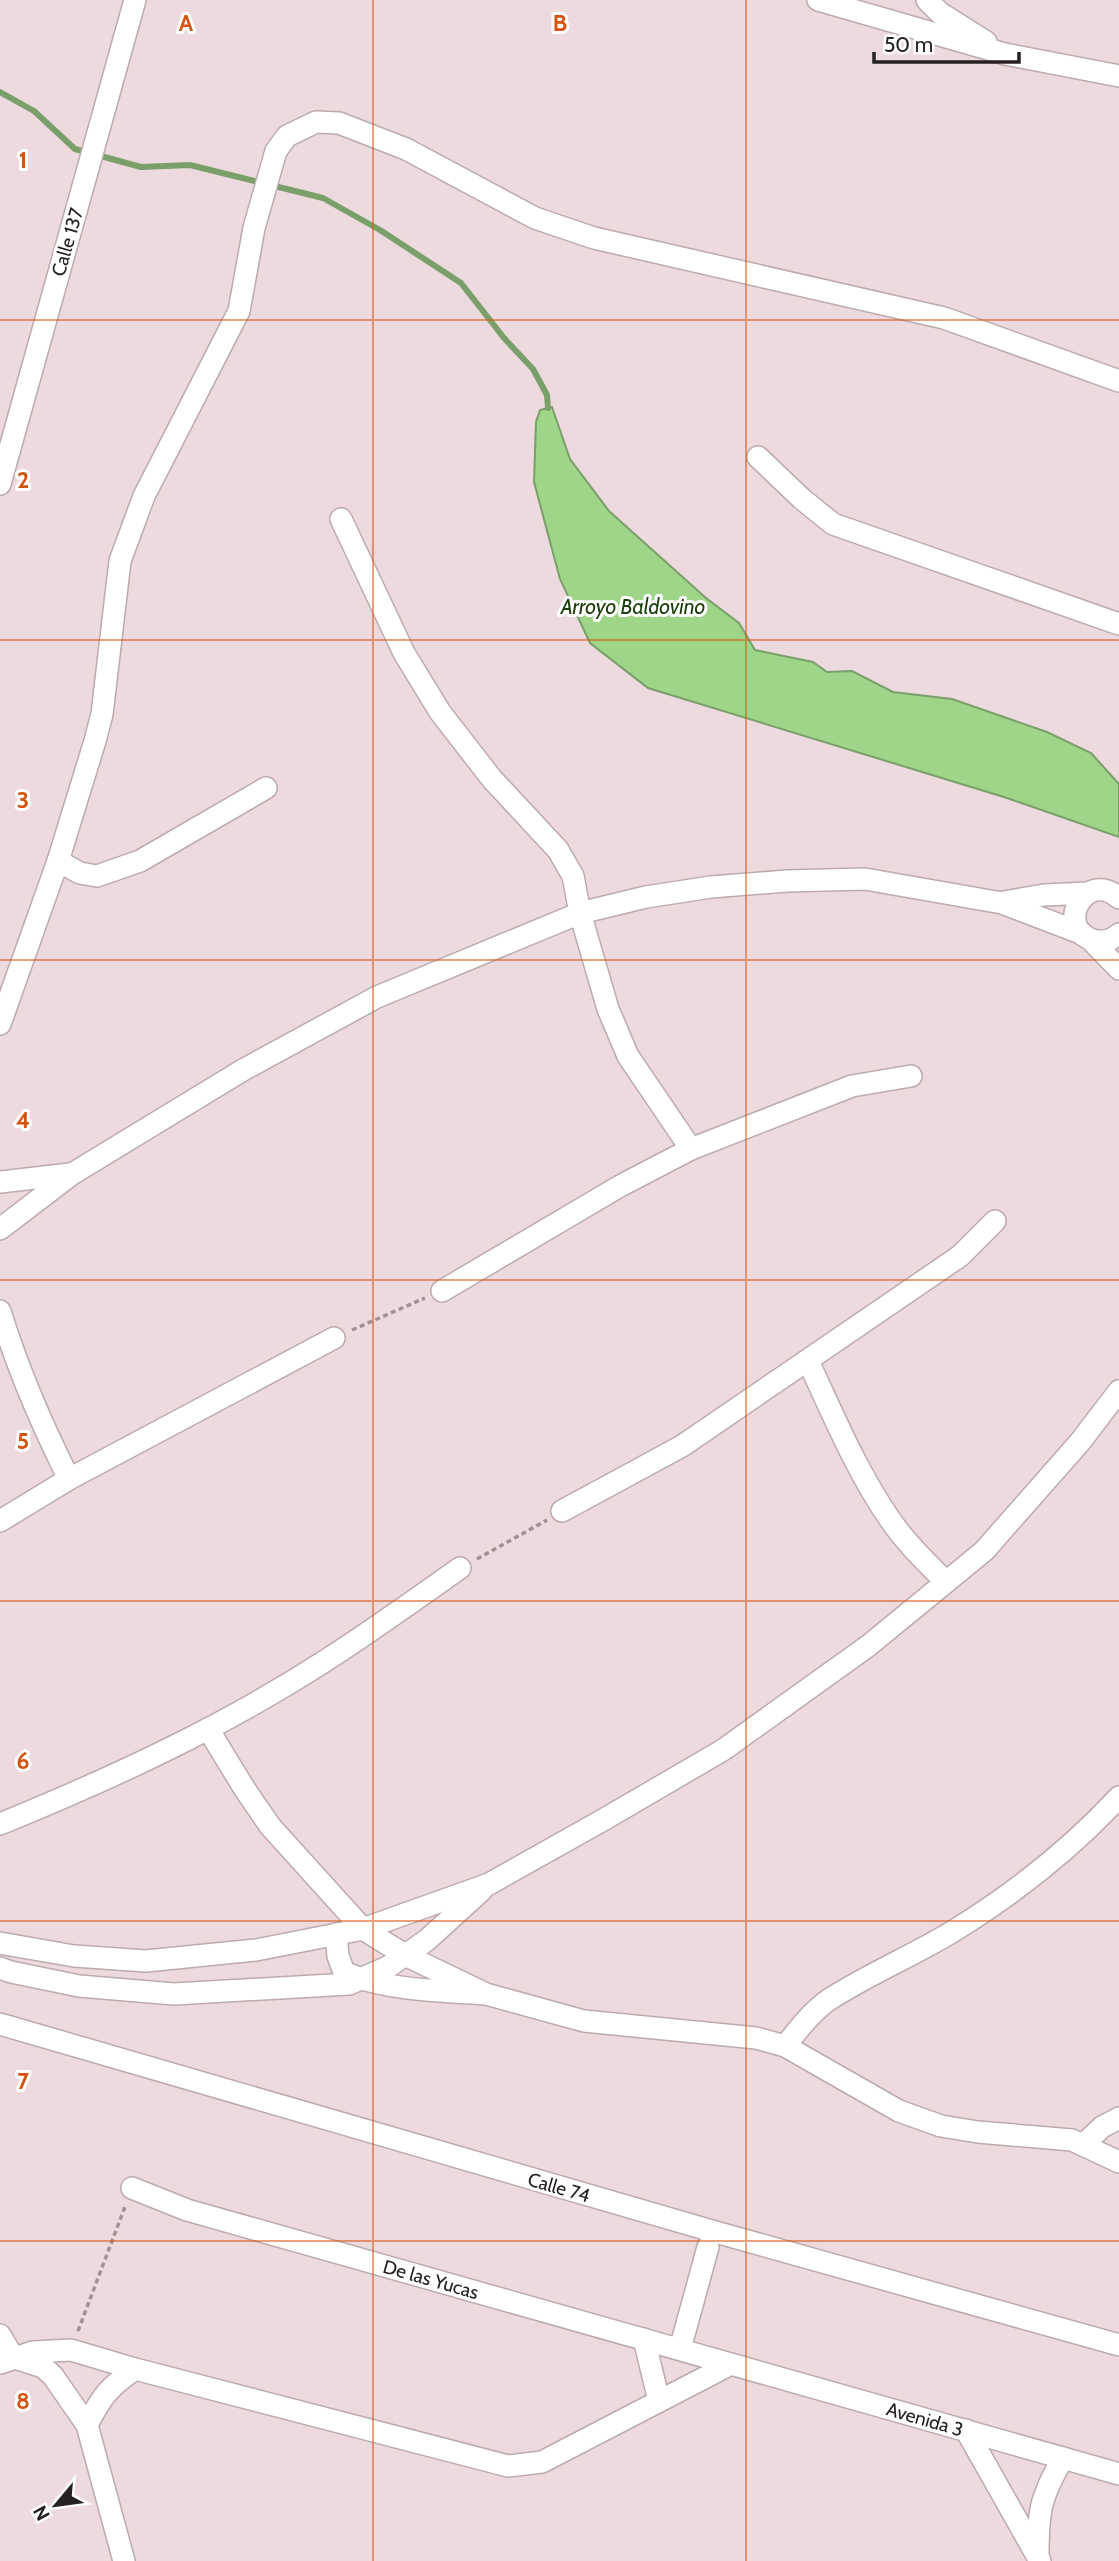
<svg xmlns="http://www.w3.org/2000/svg" width="1119" height="2561" viewBox="0 0 1119 2561" font-family="Cabin,sans-serif">
  <rect width="100%" height="100%" fill="#eddade"/>
  <path fill="#9ed589" stroke="#7a9f6a" stroke-width="2" d="M552,407L570,459L609,511L706,598L739,623L755,650L813,662L827,672L852,671L893,692L952,699L1047,732L1091,753L1119,784V837L1007,798L648,688L590,643L560,579L534,482L536,422L540,410Z"/>
  <g fill="none" stroke-linecap="round" stroke-linejoin="round">
    <path stroke="#7a9f6a" stroke-width="6" d="M0,92L34,111L75,149L141,167L190,165L323,198L380,230L461,283L504,338L533,369L547,395L548,408"/>
    <g stroke="#bcaaad" stroke-width="24">
      <g id="street">
        <path d="M818,0L1005,54L1119,76"/>
        <path d="M927,0L940,13L986,42"/>
        <path d="M758,457L802,499L833,524L1119,624"/>
        <path d="M0,484L135,0"/>
        <path d="M341,519L404,653L440,712L492,779L558,850L573,876L580,913L608,1009L628,1056L691,1149"/>
        <path d="M58,861L80,873L97,876L140,861L266,788"/>
        <path d="M1119,898C1085,868 1054,928 1093,940C1103,943 1112,940 1119,934"/>
        <path d="M1004,902L1044,895L1088,893"/>
        <path d="M1091,940L1119,969"/>
        <path d="M0,1024L58,861L95,741L102,714L120,561L144,496L239,311L254,228L276,151L287,136L316,122L339,123L406,149L535,218L594,238L944,318L1119,381"/>
        <path d="M0,1182L70,1174"/>
        <path d="M0,1229L72,1174L243,1070L377,997L580,913L646,897L711,887L787,881L865,879L1002,903L1083,934"/>
        <path d="M442,1291L620,1186L691,1149L852,1086L911,1076"/>
        <path d="M0,1311C18,1370 42,1425 69,1479"/>
        <path d="M808,1361C833,1414 856,1470 889,1518C905,1542 926,1562 946,1582"/>
        <path d="M562,1511L682,1446L960,1256L995,1221"/>
        <path d="M0,1521L69,1479L334,1338"/>
        <path d="M208,1729L244,1788L270,1826L363,1929L405,1955L486,1994C443,1991 382,1990 344,1972L338,1956L336,1934"/>
        <path d="M0,1824C113,1778 225,1726 328,1659C373,1630 416,1599 460,1568"/>
        <path d="M0,1943L74,1956L146,1961L256,1950L363,1929L489,1884L603,1820L723,1750L868,1646L984,1551L1080,1442L1119,1391"/>
        <path d="M0,1968L11,1972L79,1986L174,1994L349,1984L388,1967L427,1940L482,1890"/>
        <path d="M486,1994L584,2021L756,2038L785,2046L899,2111L941,2126L978,2132L1072,2140L1119,2162"/>
        <path d="M0,2024L712,2231L1119,2345"/>
        <path d="M785,2046C798,2030 812,2011 830,1999C869,1974 912,1956 952,1932C1012,1895 1071,1849 1119,1797"/>
        <path d="M1083,2145L1102,2127L1119,2118"/>
        <path d="M132,2188L187,2210L1119,2474"/>
        <path d="M0,2335L13,2357"/>
        <path d="M644,2339L659,2401"/>
        <path d="M680,2349L708,2247"/>
        <path d="M15,2358L43,2367L53,2376L87,2425L124,2561"/>
        <path d="M0,2363L33,2352L71,2350L135,2369L508,2466L542,2462L731,2364"/>
        <path d="M87,2425C102,2396 108,2388 135,2369"/>
        <path d="M966,2430L1040,2561"/>
        <path d="M1038,2556C1038,2511 1040,2498 1063,2458"/>
      </g>
    </g>
    <g stroke="#9f9194" stroke-width="3.5" stroke-dasharray="5 3.5" stroke-linecap="butt">
      <path d="M352,1330L425,1298"/>
      <path d="M477,1559L547,1520"/>
      <path d="M78,2331L126,2204"/>
    </g>
    <use href="#street" stroke="#fff" stroke-width="21"/>
  </g>
  <path fill="none" stroke="#d5530e" stroke-width="2" stroke-opacity="0.55" d="M373,0V2561M746,0V2561M0,320H1119M0,640H1119M0,960H1119M0,1280H1119M0,1601H1119M0,1921H1119M0,2241H1119"/>
  <g text-anchor="middle" stroke-width="6" stroke-linejoin="round" paint-order="stroke">
    <g font-size="19" fill="#262021" stroke="#fff">
      <text transform="translate(67 242) rotate(-74)" y="7">Calle 137</text>
      <text transform="translate(559 2187) rotate(16)" y="7">Calle 74</text>
      <text transform="translate(431 2279) rotate(16)" y="7">De las Yucas</text>
      <text transform="translate(925 2419) rotate(16)" y="7">Avenida 3</text>
    </g>
    <g font-size="21" font-style="italic" fill="#1a3d09" stroke="#fff">
      <text x="633" y="614">Arroyo Baldovino</text>
    </g>
  </g>
  <g font-size="23" text-anchor="middle" font-weight="bold" fill="#d5530e" stroke="#fff" stroke-width="6" stroke-linejoin="round" paint-order="stroke">
    <text x="186" y="31">A</text>
    <text x="560" y="31">B</text>
    <text x="23" y="168">1</text>
    <text x="23" y="488">2</text>
    <text x="23" y="808">3</text>
    <text x="23" y="1128">4</text>
    <text x="23" y="1449">5</text>
    <text x="23" y="1769">6</text>
    <text x="23" y="2089">7</text>
    <text x="23" y="2409">8</text>
  </g>
  <g transform="translate(56 2505) rotate(241)" stroke="#ffffff" stroke-width="5" paint-order="stroke">
  <path d="M0-5L12 26L0 18L-12 26Z" fill="#262021"/>
  <text y="-10" font-size="19" font-weight="bold" text-anchor="middle" fill="#262021">N</text>
  </g>
  <path d="M874 52v10h145v-10" fill="none" stroke="#262021" stroke-width="3.5"/>
  <text x="884" y="52" font-size="21" fill="#262021" stroke="#ffffff" stroke-width="5" paint-order="stroke">50 m</text>
</svg>
